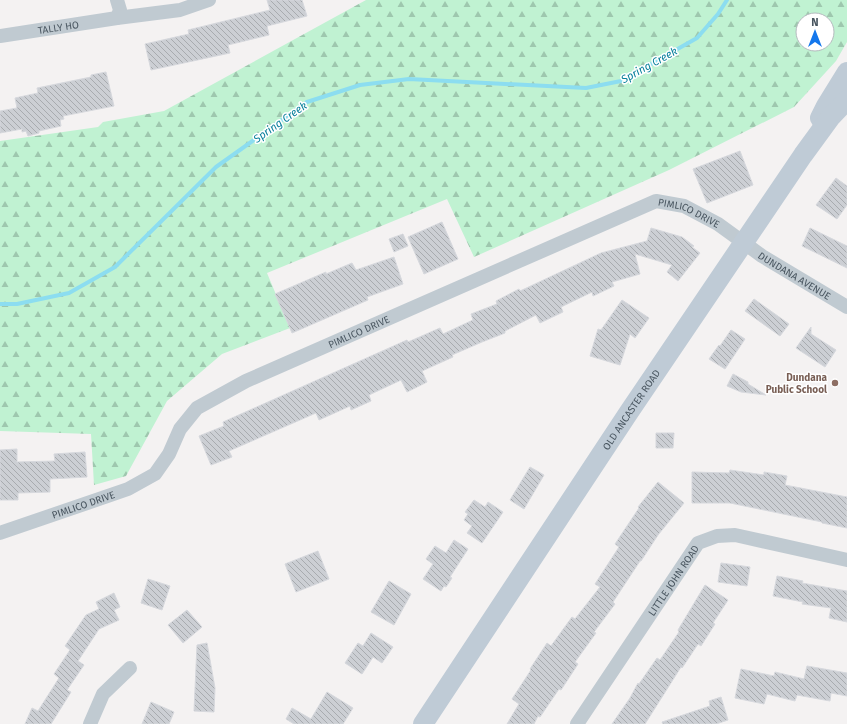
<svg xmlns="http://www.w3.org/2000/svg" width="847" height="724" viewBox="0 0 847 724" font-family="'Fira Sans',sans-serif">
  <defs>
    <pattern id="forest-firs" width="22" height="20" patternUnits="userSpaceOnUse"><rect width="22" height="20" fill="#c0f2d2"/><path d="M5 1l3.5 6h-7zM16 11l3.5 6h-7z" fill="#9ec7ae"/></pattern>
    <pattern id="building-back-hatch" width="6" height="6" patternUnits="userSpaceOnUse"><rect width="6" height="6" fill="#cccfd4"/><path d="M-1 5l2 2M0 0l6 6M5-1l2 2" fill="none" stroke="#a8abaf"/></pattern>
  </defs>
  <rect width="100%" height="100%" fill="#f4f2f2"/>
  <path fill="url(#forest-firs)" fill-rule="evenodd" d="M366,0H847V42L836,61L794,107L669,170L474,257L447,199L267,273L290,328L222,354L167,401L126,476L94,485L91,434L0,431V141L98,127L103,122L164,111ZM803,20H827V44H803Z"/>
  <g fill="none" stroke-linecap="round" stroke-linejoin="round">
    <path stroke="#8cddf0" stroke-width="4" d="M0,304H17L69,293L115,267L216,167L307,102L360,85L409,79L586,88L621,81L697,38L718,14L727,0"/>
  </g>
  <g fill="url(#building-back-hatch)" stroke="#d6d8dd">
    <path d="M267,0H302L307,16L267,26L269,35L228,45L230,53L151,70L145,44L189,34L188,30L270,10Z"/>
    <path d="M106,72L114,106L63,116L64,119L60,120L61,126L39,131V133L28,136L26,131L22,132V129L0,133V111L17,108L15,98L38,93L37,88L91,77V75Z"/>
    <path d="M740,151L753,185L707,203L693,169Z"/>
    <path d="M836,178L847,186V205L837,219L816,205Z"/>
    <path d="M442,222L458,259L424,274L408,237Z"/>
    <path d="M651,228L682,237L694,246L692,247L700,253L678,281L667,272L672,265L635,254L640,274L612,282L614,286L593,296L592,292L561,307L563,312L540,323L536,315L505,331V333L482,342L452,355L453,357L422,371L427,382L407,392L401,380L369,395L371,401L351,410L350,406L319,420L316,413L229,451L232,457L211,465L199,436L224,426L223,422L407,340L408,342L440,328L443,334L473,320L471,314L497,304L496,301L519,289L520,291L601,253L647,241Z"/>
    <path d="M810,228L847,246V268L802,246Z"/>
    <path d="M403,234L408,246L394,252L389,239Z"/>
    <path d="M394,257L403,284L367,297L368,300L292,333L275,294L326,272V274L352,263L356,270Z"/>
    <path d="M754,299L789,324L780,336L745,311Z"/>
    <path d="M622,300L649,318L635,338L630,334L620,365L590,356L598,329L601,330Z"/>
    <path d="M811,327V334L836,350L825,367L796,348Z"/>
    <path d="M731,330L745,339L725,369L709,359L719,345L720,346Z"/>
    <path d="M733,374L748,382V384L766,395L741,392L727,386Z"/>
    <path d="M656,433H674L673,448H656Z"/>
    <path d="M17,449V462L55,461L54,454L85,452L87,477L50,479V492L18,493V500H0V450Z"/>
    <path d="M530,467L544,475L524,509L510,500Z"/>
    <path d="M730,470L764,475V472L787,476L785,485L847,497V528L822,523V522L730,503H692V472L729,473Z"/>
    <path d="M658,482L684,503L658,535L641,561H640L613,602L615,604L594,632L596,633L575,662L578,664L561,690L559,689L540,717L538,716L534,724H507L519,704L512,699L531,670L530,669L547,643L551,646L572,617L575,619L600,587L595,584L619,547L615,544L639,508L638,507Z"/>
    <path d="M474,500L485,507L488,502L503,512L482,543L467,533L472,526L464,520L468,514L465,512Z"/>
    <path d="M454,540L468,549L450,577L452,578L446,587L444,586L441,591L423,579L433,564L426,559L435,546L446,553Z"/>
    <path d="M318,551L329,579L296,592L285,564Z"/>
    <path d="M721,563L750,567L747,586L718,582Z"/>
    <path d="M777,576L803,581L802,583L847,591V622L829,618L831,608L802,604L803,602L773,596Z"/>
    <path d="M148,579L170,586L162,610L141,603Z"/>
    <path d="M389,581L411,594L394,625L371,612Z"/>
    <path d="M705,585L728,600L713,623L715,624L701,646L698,644L682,668L681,667L645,724H612L630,698L638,683L639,684L657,658L660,660L679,632L678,630Z"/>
    <path d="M114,593L120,607L114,610L119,620L99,629L78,661L84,665L67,690L71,692L51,724H25L32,708L38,711L59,678L54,674L70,650L65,646L86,615L99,609L96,602Z"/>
    <path d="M187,610L202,627L183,643L168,625Z"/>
    <path d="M371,633L393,647L382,663L373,657L362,674L345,663L358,643L363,646Z"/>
    <path d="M207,643L215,688L214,712L194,711L197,645Z"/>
    <path d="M807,666L847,673V696L831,693L830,701L797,695L795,701L767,694L764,704L735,698L741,669L774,676L775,672L804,679Z"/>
    <path d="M327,692L353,708L343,724H294L286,719L292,708L311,719Z"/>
    <path d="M721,697L728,720L716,724H663L662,722L710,706L709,701Z"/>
    <path d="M151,702L174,712L169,724H142Z"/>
  </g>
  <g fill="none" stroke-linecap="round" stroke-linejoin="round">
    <g stroke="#c0cad1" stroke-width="14">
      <path d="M117,0L120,10L117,18"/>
      <path id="s1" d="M0,36L117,18L180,10L209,0"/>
      <path id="s2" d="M0,533L128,489L155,474L169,454L180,429L197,408L246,381L656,201L684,206L718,224L762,256L847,307"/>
      <path d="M90,724L103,694L130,668"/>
      <path id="s3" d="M577,724L698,543L717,536L735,535L847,560"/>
    </g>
    <g stroke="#bfcbd6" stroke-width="20">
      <path d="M820,118L826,106L847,72"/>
      <path id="s4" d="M423,724L629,412L803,155L830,118L847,100"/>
    </g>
  </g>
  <circle fill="#8d6e63" stroke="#fff" stroke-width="1.5" cx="835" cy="383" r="4"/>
  <g text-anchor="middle" stroke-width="3" stroke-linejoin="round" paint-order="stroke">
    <g font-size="10" fill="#495660" stroke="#fff">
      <text dy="4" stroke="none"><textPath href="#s1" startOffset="59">TALLY HO</textPath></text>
      <text dy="4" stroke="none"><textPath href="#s2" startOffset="784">PIMLICO DRIVE</textPath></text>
      <text dy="4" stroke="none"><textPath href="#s2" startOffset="908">DUNDANA AVENUE</textPath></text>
      <text dy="4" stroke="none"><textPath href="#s2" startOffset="424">PIMLICO DRIVE</textPath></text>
      <text dy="4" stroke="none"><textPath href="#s4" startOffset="377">OLD ANCASTER ROAD</textPath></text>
      <text dy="4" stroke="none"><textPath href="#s2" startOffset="88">PIMLICO DRIVE</textPath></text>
      <text dy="4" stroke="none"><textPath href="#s3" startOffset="173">LITTLE JOHN ROAD</textPath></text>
    </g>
    <g font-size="10" font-weight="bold" fill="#785e54" stroke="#fff" text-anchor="end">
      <text x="827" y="381">Dundana<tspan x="827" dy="12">Public School</tspan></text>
    </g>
    <g font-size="11" font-style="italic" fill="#09809c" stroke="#fff">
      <text transform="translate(649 65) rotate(-29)" y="4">Spring Creek</text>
      <text transform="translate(280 122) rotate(-35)" y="4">Spring Creek</text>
    </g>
  </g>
  <g transform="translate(815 32)"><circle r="19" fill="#ffffff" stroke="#b6bbbf"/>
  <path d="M0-3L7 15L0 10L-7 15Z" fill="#1477ec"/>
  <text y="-6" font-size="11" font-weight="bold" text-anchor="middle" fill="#495660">N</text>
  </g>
</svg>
